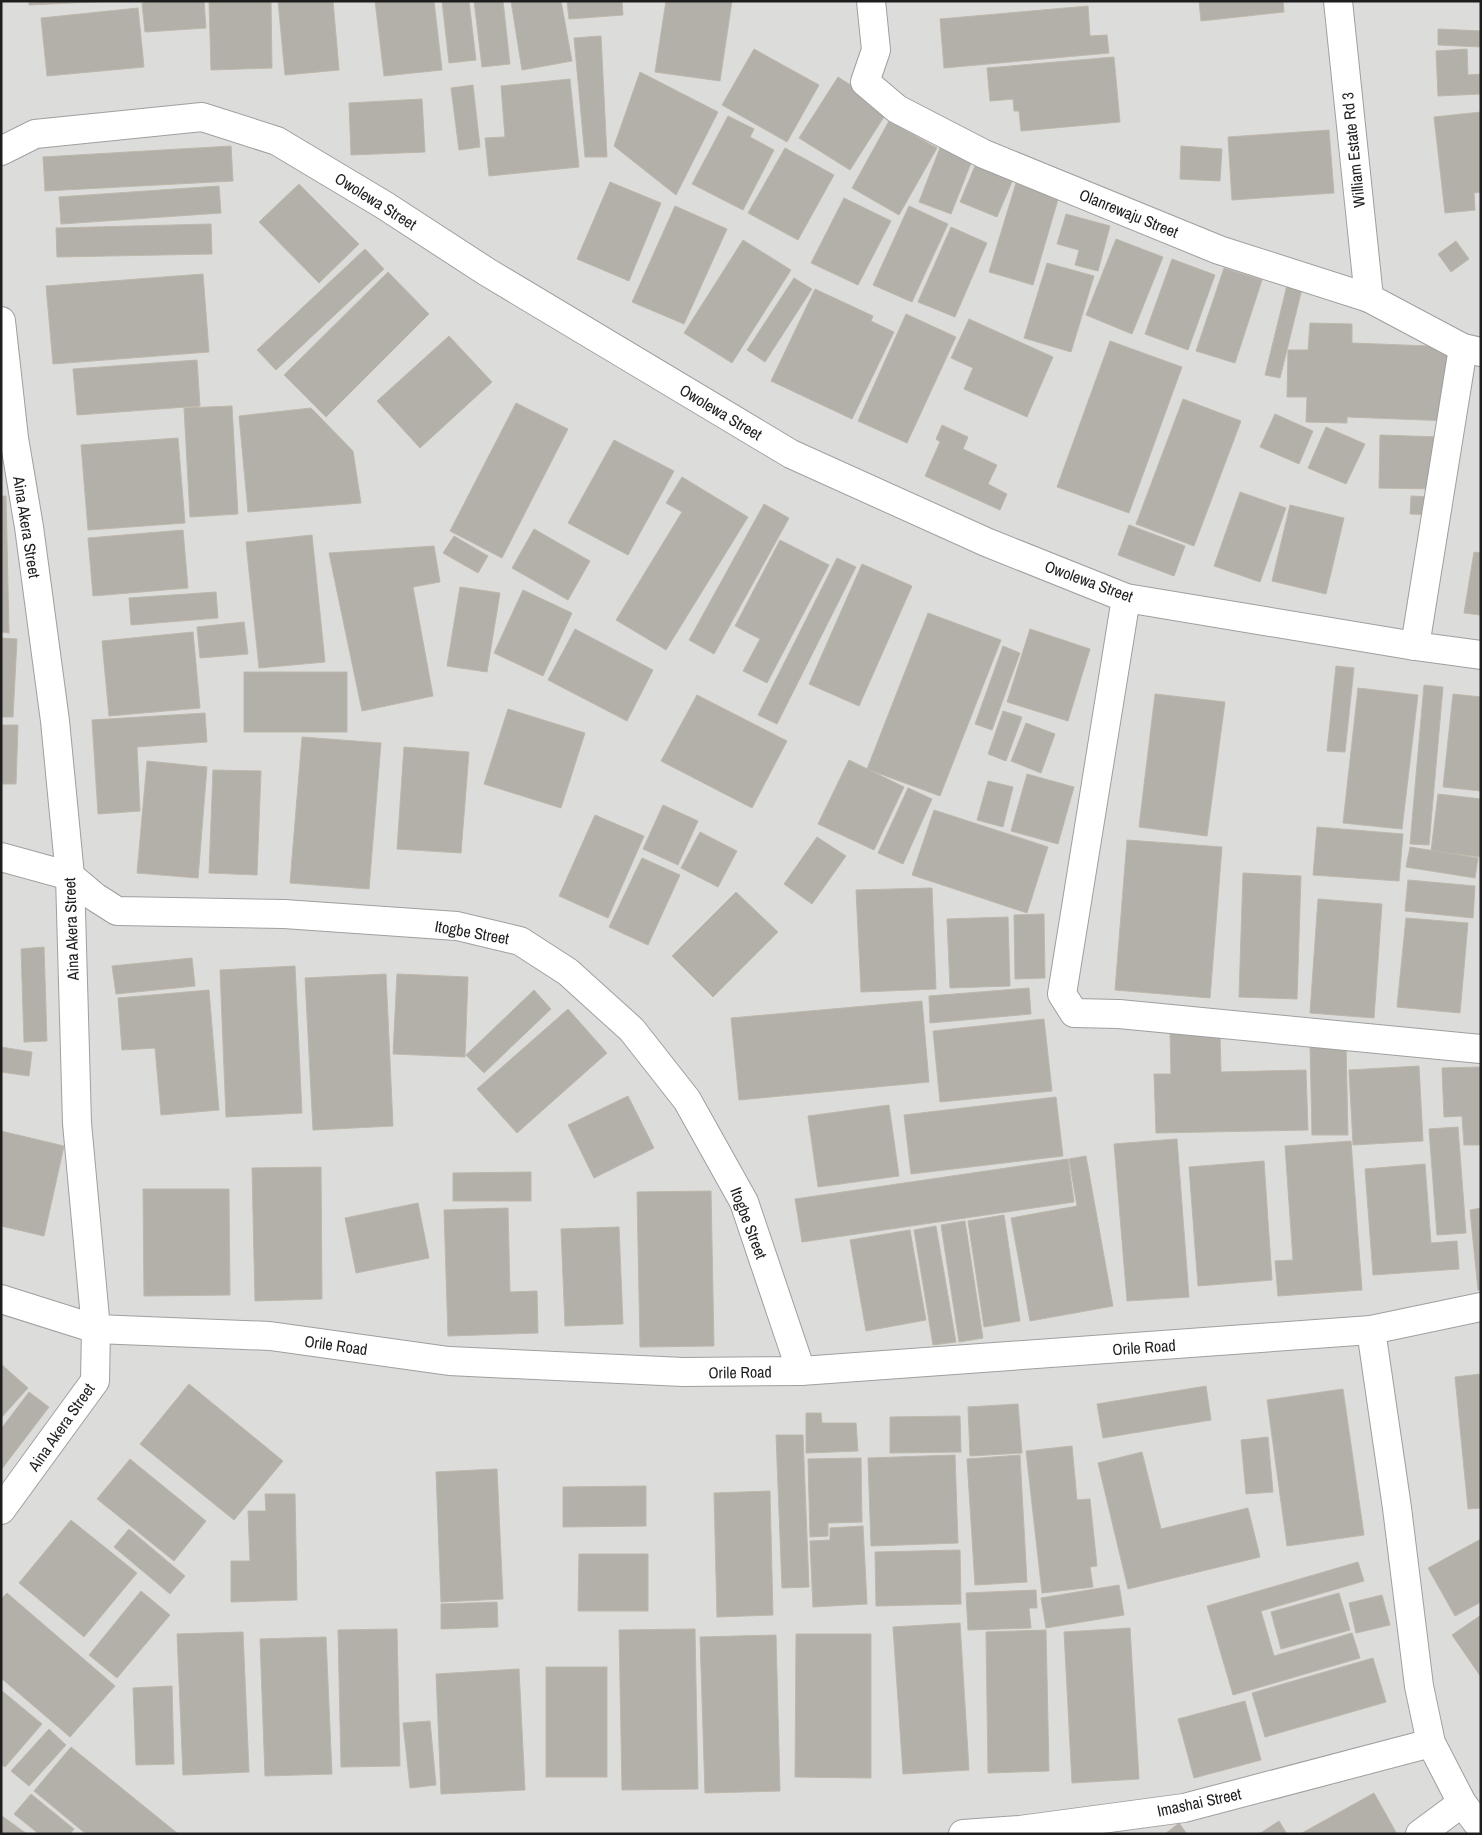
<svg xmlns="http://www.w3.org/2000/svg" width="1482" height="1835" viewBox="0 0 1482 1835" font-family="'Archivo Narrow',sans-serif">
  <rect width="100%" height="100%" fill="#eeede6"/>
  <rect fill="#dcdcdb" x="1" y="1" width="1480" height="1833"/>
  <g fill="#b3afa9" stroke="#beb7aa">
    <path d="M29,1H112L29,5Z"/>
    <path d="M169,1H204L206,28L145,32L142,3Z"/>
    <path d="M209,1H271L272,68L211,70Z"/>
    <path d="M278,1H333L339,70L285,75Z"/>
    <path d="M375,1H434L442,70L384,76Z"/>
    <path d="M442,1H469L476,60L449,63Z"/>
    <path d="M474,1H503L510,64L482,67Z"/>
    <path d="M511,1H561L572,61L522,70Z"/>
    <path d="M567,1H622L623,15L569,19Z"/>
    <path d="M666,1H732L720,81L655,72Z"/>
    <path d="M1199,1H1283L1284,12L1201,21Z"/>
    <path d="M1088,6L1090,36L1107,35L1109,53L944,68L940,19Z"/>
    <path d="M138,8L144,67L47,76L41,18Z"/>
    <path d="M1438,29L1481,31V47L1438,45Z"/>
    <path d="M601,36L607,157H585L574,38Z"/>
    <path d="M754,49L819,85L787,142L722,105Z"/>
    <path d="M1467,49L1468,75L1481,74V94L1438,96L1436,51Z"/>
    <path d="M1114,57L1120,122L1021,131L1019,111H1014L1013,99L990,101L987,68Z"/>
    <path d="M640,72L718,112L676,195L614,146Z"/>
    <path d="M838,77L889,109L850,170L799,138Z"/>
    <path d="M570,79L579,167L489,176L485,138L505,137L501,86Z"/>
    <path d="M473,85L480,147L459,150L451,88Z"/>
    <path d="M422,99L425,152L351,155L349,103Z"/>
    <path d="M1481,112V192L1474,193L1475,210L1445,213L1434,117Z"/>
    <path d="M728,116L754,129L750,137L774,150L743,210L692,184Z"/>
    <path d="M889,121L937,148L899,215L852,188Z"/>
    <path d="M1329,130L1334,193L1232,200L1228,137Z"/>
    <path d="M943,140L975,153L951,214L919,202Z"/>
    <path d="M231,146L233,181L45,191L43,157Z"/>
    <path d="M1181,146L1222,149L1220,181L1180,179Z"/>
    <path d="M785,148L834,175L798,240L748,213Z"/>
    <path d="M977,161L1014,177L997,217L960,202Z"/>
    <path d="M610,182L661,203L629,281L577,259Z"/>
    <path d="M1016,183L1059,196L1033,285L989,272Z"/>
    <path d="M299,184L359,244L319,283L259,222Z"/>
    <path d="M219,186L221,213L61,224L59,197Z"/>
    <path d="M844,198L891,221L858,285L811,263Z"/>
    <path d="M675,206L727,229L684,324L632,302Z"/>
    <path d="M909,206L948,224L912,302L873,285Z"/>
    <path d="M1066,214L1110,226L1098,271L1075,265L1079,250L1057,244Z"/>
    <path d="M211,224L212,254L57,257L56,228Z"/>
    <path d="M951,227L987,243L955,317L918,302Z"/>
    <path d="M1116,239L1163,257L1132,334L1086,315Z"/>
    <path d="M743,240L791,270L732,363L684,333Z"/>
    <path d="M1456,241L1469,259L1451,272L1438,254Z"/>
    <path d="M365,249L384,269L276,370L257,350Z"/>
    <path d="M1172,259L1215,275L1188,350L1145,334Z"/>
    <path d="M1047,263L1094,276L1071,352L1024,338Z"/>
    <path d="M1224,268L1262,280L1235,363L1196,351Z"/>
    <path d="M388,272L429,314L326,417L284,375Z"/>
    <path d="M203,274L209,352L53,364L46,286Z"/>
    <path d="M794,278L812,289L765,362L747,350Z"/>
    <path d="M1288,281L1303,285L1280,378L1265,375Z"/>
    <path d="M815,289L873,316L871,321L894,332L852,419L771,381Z"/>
    <path d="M906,314L956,337L907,443L858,421Z"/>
    <path d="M969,319L1053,357L1027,417L964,389L973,368L951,358Z"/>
    <path d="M1310,323L1352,324V343L1454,347L1451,421L1347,417V423L1306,422L1307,397H1287L1288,350H1308Z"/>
    <path d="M449,336L492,382L420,448L377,401Z"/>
    <path d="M1110,341L1182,367L1129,513L1057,487Z"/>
    <path d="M197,360L200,406L77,415L73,369Z"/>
    <path d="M1183,399L1241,421L1194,546L1136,524Z"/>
    <path d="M516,403L568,429L502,558L450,531Z"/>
    <path d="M232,406L238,514L190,517L184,408Z"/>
    <path d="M311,408L353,451L361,503L248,512L239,416Z"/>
    <path d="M1275,414L1313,431L1299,464L1260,447Z"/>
    <path d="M942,425L968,437L963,449L997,465L988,484L1007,494L1000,510L925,476L940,442L936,439Z"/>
    <path d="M1326,427L1365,444L1346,484L1308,468Z"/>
    <path d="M1380,435L1440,437L1438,489L1379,488Z"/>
    <path d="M178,438L185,523L88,530L81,445Z"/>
    <path d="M614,440L674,471L628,555L568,523Z"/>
    <path d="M682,477L748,517L666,650L616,620L682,512L666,503Z"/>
    <path d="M1240,492L1286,508L1260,582L1214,566Z"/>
    <path d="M1,496H6L9,633L1,632Z"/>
    <path d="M1411,496L1436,497L1435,515L1410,514Z"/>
    <path d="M764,504L789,518L714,654L689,640Z"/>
    <path d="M1290,505L1344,518L1326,594L1272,581Z"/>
    <path d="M1129,525L1185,546L1174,576L1118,555Z"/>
    <path d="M534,529L590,561L568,600L512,568Z"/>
    <path d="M183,530L188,588L93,596L88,538Z"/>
    <path d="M312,535L325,662L259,668L246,542Z"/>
    <path d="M454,536L488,556L478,573L443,553Z"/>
    <path d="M780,540L829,565L767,683L743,671L760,639L735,626Z"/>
    <path d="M434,546L440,582L413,587L433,696L362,711L329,553Z"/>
    <path d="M1474,552L1481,553V615L1464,613Z"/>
    <path d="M837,558L856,567L777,724L758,715Z"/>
    <path d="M862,564L912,586L859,706L809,684Z"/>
    <path d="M460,587L500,593L487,672L447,666Z"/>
    <path d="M523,590L572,613L543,676L494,653Z"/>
    <path d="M216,592L218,618L131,625L129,598Z"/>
    <path d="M928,613L1001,640L940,796L867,769Z"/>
    <path d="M244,622L248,654L200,658L197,627Z"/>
    <path d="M575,629L653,670L627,721L548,680Z"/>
    <path d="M1030,629L1090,649L1068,721L1007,702Z"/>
    <path d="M193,632L200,708L109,716L102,641Z"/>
    <path d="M1,638L17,639L13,717H1Z"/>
    <path d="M1003,646L1020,653L992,730L975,724Z"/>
    <path d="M1336,666L1354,668L1345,752L1327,751Z"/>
    <rect x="244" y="672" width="103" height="60"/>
    <path d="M1424,685L1443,687L1429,845L1410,844Z"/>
    <path d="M1358,688L1418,695L1402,829L1343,823Z"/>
    <path d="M1155,694L1225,702L1207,836L1139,827Z"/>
    <path d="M1453,694L1481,697V791L1443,787Z"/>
    <path d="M697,695L787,741L752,808L661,761Z"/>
    <path d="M508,709L585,733L561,808L484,784Z"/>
    <path d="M1003,711L1022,717L1006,761L988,754Z"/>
    <path d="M205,713L207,742L137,747L140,811L98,814L92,720Z"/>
    <path d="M1026,723L1055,734L1041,773L1011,761Z"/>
    <path d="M1,725H18L16,784H1Z"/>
    <path d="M302,737L381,743L369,889L290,883Z"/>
    <path d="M404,747L469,752L461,853L397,849Z"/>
    <path d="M849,760L904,787L874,850L818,824Z"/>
    <path d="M147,761L207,767L198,878L137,873Z"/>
    <path d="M213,770L261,771L257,875L209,873Z"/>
    <path d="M1027,774L1074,787L1058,844L1011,831Z"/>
    <path d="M988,781L1013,787L1003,827L977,820Z"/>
    <path d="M908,788L932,799L903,864L878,853Z"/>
    <path d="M1438,794L1481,799V857L1431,851Z"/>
    <path d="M663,805L698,821L678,865L643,849Z"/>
    <path d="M934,810L1048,847L1027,913L912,875Z"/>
    <path d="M595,815L644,836L608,918L559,896Z"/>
    <path d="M1317,827L1403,834L1399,881L1313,875Z"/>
    <path d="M700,832L737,851L718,887L681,868Z"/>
    <path d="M817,837L846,856L812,904L784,884Z"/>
    <path d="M1127,840L1222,847L1210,998L1115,990Z"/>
    <path d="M1410,847L1478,858L1475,878L1406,867Z"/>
    <path d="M642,858L680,875L648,945L609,927Z"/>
    <path d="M1243,873L1301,876L1297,999L1239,997Z"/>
    <path d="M1408,880L1475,886L1473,918L1405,911Z"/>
    <path d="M932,888L936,989L861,992L856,890Z"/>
    <path d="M736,892L778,932L713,997L672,956Z"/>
    <path d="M1318,899L1382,904L1374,1018L1310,1013Z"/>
    <path d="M1044,914L1045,978L1015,979L1014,915Z"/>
    <path d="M1008,917L1010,986L950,988L947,919Z"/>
    <path d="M1406,918L1468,923L1460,1013L1397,1007Z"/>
    <path d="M44,947L47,1041L24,1042L21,949Z"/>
    <path d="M192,958L195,986L116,994L112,966Z"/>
    <path d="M295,966L302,1113L226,1117L220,970Z"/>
    <path d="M386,974L393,1126L313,1130L305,978Z"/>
    <path d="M397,974L468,977L465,1057L393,1054Z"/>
    <path d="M1029,988L1031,1014L930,1023L929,996Z"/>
    <path d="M209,990L219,1110L161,1115L155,1048L122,1050L118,998Z"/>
    <path d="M534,990L551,1009L484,1073L466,1055Z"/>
    <path d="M922,1001L929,1082L739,1100L731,1018Z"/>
    <path d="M568,1009L607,1053L517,1133L477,1089Z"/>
    <path d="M1044,1019L1052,1091L940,1102L933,1031Z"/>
    <path d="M1220,1031L1221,1072L1306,1070L1308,1130L1156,1133L1154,1074H1171L1170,1033Z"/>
    <path d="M1346,1045L1348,1135H1312L1310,1046Z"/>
    <path d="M1,1047L32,1052L29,1076L1,1072Z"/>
    <path d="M1419,1066L1423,1141L1353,1145L1349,1070Z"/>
    <path d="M1481,1067V1145H1464L1462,1116L1444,1117L1442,1068Z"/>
    <path d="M628,1096L654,1148L594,1178L568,1125Z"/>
    <path d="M1056,1097L1063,1156L911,1174L904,1115Z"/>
    <path d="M889,1105L899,1176L818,1187L808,1116Z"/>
    <path d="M1458,1127L1466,1233L1437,1235L1429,1129Z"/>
    <path d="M1,1131L64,1146L44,1236L1,1226Z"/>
    <path d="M1177,1139L1189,1297L1127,1301L1114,1144Z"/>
    <path d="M1351,1141L1362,1290L1278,1296L1275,1261L1293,1260L1285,1146Z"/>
    <path d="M1086,1156L1113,1306L1030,1321L1011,1218L1077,1206L1069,1159Z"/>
    <path d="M1068,1159L1074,1202L802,1242L795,1199Z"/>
    <path d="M1264,1161L1272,1280L1198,1286L1189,1167Z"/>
    <path d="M1425,1164L1431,1243L1457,1241L1459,1269L1373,1275L1365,1169Z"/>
    <path d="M321,1167L322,1299L255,1301L252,1168Z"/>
    <path d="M531,1172V1201H453V1173Z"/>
    <path d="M143,1189H229L230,1295L144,1296Z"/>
    <path d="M711,1191L714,1346L640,1347L637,1192Z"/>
    <path d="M418,1203L429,1258L356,1273L345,1218Z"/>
    <path d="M508,1208L510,1292L537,1291L538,1333L448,1336L444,1210Z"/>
    <path d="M1481,1208V1290H1478L1470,1210Z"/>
    <path d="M1004,1215L1020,1321L984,1327L968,1221Z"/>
    <path d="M965,1221L983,1338L959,1342L941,1225Z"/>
    <path d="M936,1226L956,1342L933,1345L914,1230Z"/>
    <path d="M619,1227L623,1324L565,1326L561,1229Z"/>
    <path d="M910,1230L926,1320L866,1331L850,1240Z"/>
    <path d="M1,1364L28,1388L1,1418Z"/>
    <path d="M1481,1374V1508L1468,1509L1455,1377Z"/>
    <path d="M189,1384L283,1461L234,1520L140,1444Z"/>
    <path d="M1206,1386L1211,1420L1103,1438L1097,1404Z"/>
    <path d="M1343,1389L1364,1535L1287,1546L1267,1400Z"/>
    <path d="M29,1392L49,1407L1,1470V1429Z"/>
    <path d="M1018,1404L1022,1453L970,1456L968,1407Z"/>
    <path d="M806,1413H821L822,1423H856L858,1451L806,1453Z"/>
    <path d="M960,1416L961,1452L890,1453V1417Z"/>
    <path d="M776,1435H803L809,1587L782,1588Z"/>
    <path d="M1268,1437L1273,1492L1246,1494L1241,1440Z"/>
    <path d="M1072,1446L1077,1500L1090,1499L1097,1566L1090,1567L1093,1587L1042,1593L1026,1451Z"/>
    <path d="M1142,1452L1161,1529L1248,1508L1260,1557L1128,1589L1098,1463Z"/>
    <path d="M955,1455L958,1543L871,1546L868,1458Z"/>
    <path d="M1020,1455L1027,1582L975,1585L967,1459Z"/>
    <path d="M861,1458L862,1522L828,1523V1536L810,1537L808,1459Z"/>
    <path d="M130,1459L206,1521L174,1561L97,1499Z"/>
    <path d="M497,1469L503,1599L441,1602L436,1472Z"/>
    <path d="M646,1486V1526L563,1527V1487Z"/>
    <path d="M770,1491L773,1615L717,1617L714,1493Z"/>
    <path d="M265,1494H295L297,1600L231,1602V1561H250L248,1511H266Z"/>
    <path d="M71,1520L137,1573L84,1637L19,1583Z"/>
    <path d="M863,1526L867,1604L813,1607L810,1541L830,1540V1528Z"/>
    <path d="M129,1529L185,1576L170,1594L114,1547Z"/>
    <path d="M1481,1539V1602L1455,1616L1428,1568Z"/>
    <path d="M960,1550L961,1604L876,1606L875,1552Z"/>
    <path d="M579,1554H648V1611H578Z"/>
    <path d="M1358,1562L1364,1581L1261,1611L1274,1656L1352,1633L1360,1658L1233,1695L1207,1606Z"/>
    <path d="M1119,1585L1124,1615L1046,1628L1041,1598Z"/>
    <path d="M1036,1590L1037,1608H1029L1031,1628L968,1630L966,1593Z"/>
    <path d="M141,1591L170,1615L117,1678L89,1655Z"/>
    <path d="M7,1593L115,1686L70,1737L1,1678V1599Z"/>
    <path d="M1339,1593L1350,1630L1281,1649L1271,1612Z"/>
    <path d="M1382,1595L1390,1625L1356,1633L1349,1603Z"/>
    <path d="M497,1602L498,1627L441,1629V1604Z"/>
    <path d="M1481,1615V1677L1452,1635Z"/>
    <path d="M960,1623L969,1770L903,1774L893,1627Z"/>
    <path d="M1130,1628L1139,1779L1072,1783L1064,1632Z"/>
    <path d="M397,1629L400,1766L341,1767L338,1630Z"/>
    <path d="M695,1629L698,1789L622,1790L619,1630Z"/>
    <path d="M1046,1630L1049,1771L988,1773L986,1632Z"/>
    <path d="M243,1632L249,1772L183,1775L177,1634Z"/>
    <path d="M796,1634H871V1778L795,1777Z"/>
    <path d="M776,1635L780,1791L705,1793L700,1637Z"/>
    <path d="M326,1637L332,1774L265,1776L260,1639Z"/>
    <path d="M1373,1658L1386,1702L1265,1737L1252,1693Z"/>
    <rect x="546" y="1667" width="61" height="110"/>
    <path d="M519,1669L525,1790L441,1794L436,1674Z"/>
    <path d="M172,1686L174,1764L136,1765L133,1688Z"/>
    <path d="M1,1690L42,1724L5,1767L1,1764Z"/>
    <path d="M1245,1701L1261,1760L1194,1778L1178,1719Z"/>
    <path d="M430,1721L436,1785L410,1788L403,1723Z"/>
    <path d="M49,1729L66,1745L29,1786L11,1771Z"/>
    <path d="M71,1747L177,1833L86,1834L34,1791Z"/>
    <path d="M1374,1793L1397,1834L1302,1833Z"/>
    <path d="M31,1794L74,1829L70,1834H39L14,1814Z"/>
    <path d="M2,1816L27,1834H1Z"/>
    <path d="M1279,1821L1287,1834H1259Z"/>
    <path d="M1179,1823L1187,1834H1165Z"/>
  </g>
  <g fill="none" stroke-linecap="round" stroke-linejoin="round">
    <g stroke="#9f9f9f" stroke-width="30">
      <g id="minor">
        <path d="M871,1L876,50L865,82L897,109L984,154L1219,250L1369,298L1463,348L1481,352"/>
        <path d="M1338,1L1369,298"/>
        <path d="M1,151L35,134L202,117L277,141L384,205L487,272L791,454L986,542L1126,598L1415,646L1481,655"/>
        <path d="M1,321L14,438L29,527L55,721L70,876L77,1123L96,1329L95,1381L1,1510"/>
        <path d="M1126,598L1062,994L1074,1013L1119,1014L1481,1049"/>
        <path d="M1415,646L1463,348"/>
        <path d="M1,857L70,876L95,897L117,911L284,914L457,926L520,941L568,972L632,1030L687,1100L744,1202L801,1371"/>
        <path d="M1371,1330L1397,1508L1419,1686L1431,1743L1462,1803L1481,1828"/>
        <path d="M963,1834L1020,1830L1184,1808L1431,1743"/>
        <path d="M1420,1834L1462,1803"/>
      </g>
    </g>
    <g stroke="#9f9f9f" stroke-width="30">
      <path id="tertiary" d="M1,1299L96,1329L270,1336L449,1361L683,1372L801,1371L1371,1330L1481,1307"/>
    </g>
    <use href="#minor" stroke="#fff" stroke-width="28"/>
    <use href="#tertiary" stroke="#fff" stroke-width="28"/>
  </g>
  <g text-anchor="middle" stroke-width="4" stroke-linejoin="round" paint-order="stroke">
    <g font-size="16" fill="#1e1e1e" stroke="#fff">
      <text transform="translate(1353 150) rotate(-96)" y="6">William Estate Rd 3</text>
      <text transform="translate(376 201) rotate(32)" y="6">Owolewa Street</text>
      <text transform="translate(1129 213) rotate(22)" y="6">Olanrewaju Street</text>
      <text transform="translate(721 412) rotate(31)" y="6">Owolewa Street</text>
      <text transform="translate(27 527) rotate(81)" y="6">Aina Akera Street</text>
      <text transform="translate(1089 581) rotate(20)" y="6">Owolewa Street</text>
      <text transform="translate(71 929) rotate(-92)" y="6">Aina Akera Street</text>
      <text transform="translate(472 932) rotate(10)" y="6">Itogbe Street</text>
      <text transform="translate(749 1223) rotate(69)" y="6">Itogbe Street</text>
      <text transform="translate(336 1345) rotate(8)" y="6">Orile Road</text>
      <text transform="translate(1144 1347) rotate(-4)" y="6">Orile Road</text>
      <text transform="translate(740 1372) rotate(-1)" y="6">Orile Road</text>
      <text transform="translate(61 1427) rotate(-55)" y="6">Aina Akera Street</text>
      <text transform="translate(1199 1802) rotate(-12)" y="6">Imashai Street</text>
    </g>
  </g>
  <rect width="1482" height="1835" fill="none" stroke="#1e1e1e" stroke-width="5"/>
</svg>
